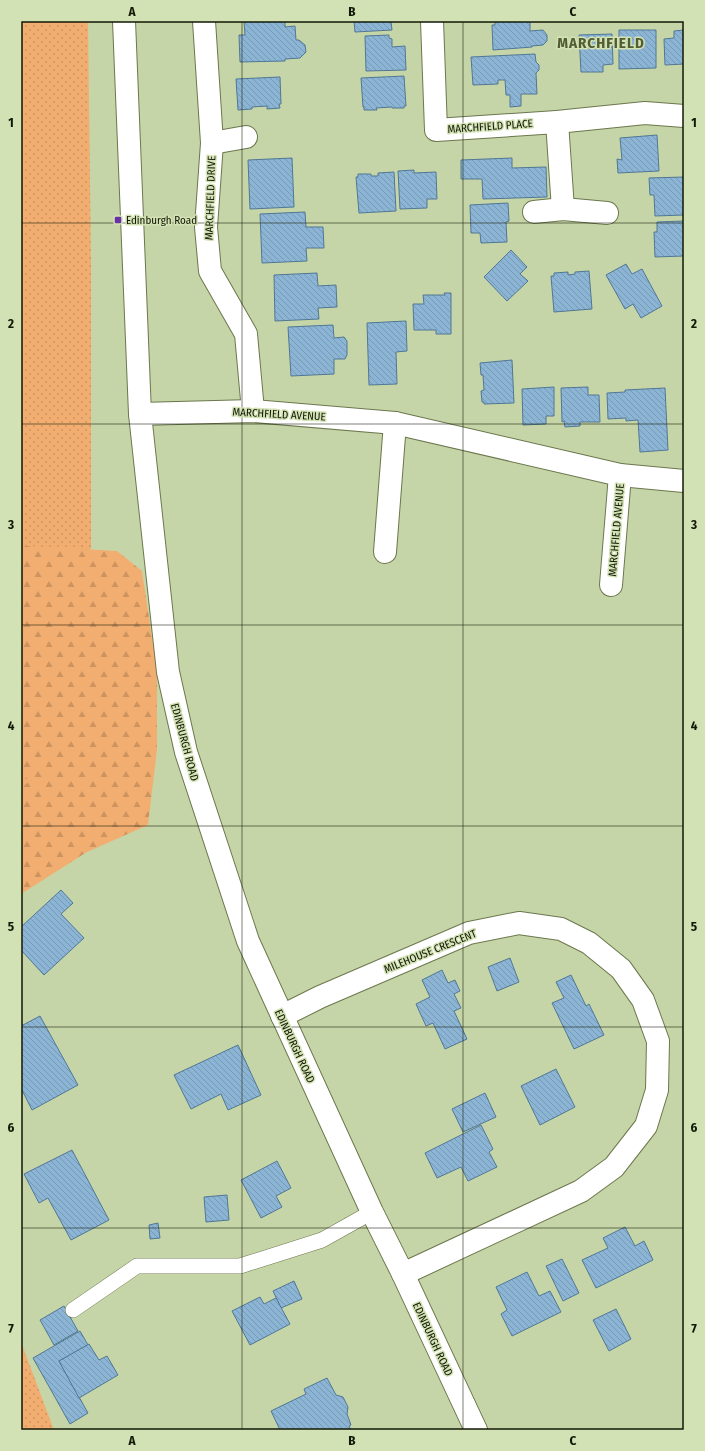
<svg xmlns="http://www.w3.org/2000/svg" width="705" height="1451" viewBox="0 0 705 1451" font-family="'Fira Sans Condensed',sans-serif">
  <defs>
    <pattern id="grass-dots" width="8" height="8" patternUnits="userSpaceOnUse"><rect width="8" height="8" fill="#f2ad70"/><path d="M2 2h.1M6 6h.1" fill="none" stroke="#ce9460" stroke-width="1.8" stroke-linecap="round"/></pattern>
    <pattern id="forest-firs" width="22" height="20" patternUnits="userSpaceOnUse"><rect width="22" height="20" fill="#f2ad70"/><path d="M5 1l3.5 6h-7zM16 11l3.5 6h-7z" fill="#ce9460"/></pattern>
    <pattern id="building-back-hatch" width="6" height="6" patternUnits="userSpaceOnUse"><rect width="6" height="6" fill="#8cb5d5"/><path d="M-1 5l2 2M0 0l6 6M5-1l2 2" fill="none" stroke="#789bb5"/></pattern>
  </defs>
  <rect width="100%" height="100%" fill="#c6d5a7"/>
  <g fill="url(#grass-dots)">
    <path d="M21,21H88L91,262V558L21,834Z"/>
    <path d="M21,1342L54,1430H21Z"/>
  </g>
  <path fill="url(#forest-firs)" d="M25,546L117,551L142,571L157,671V750L148,825L87,852L21,894V788L31,780L21,775V554Z"/>
  <g fill="url(#building-back-hatch)" stroke="#507794">
    <path d="M244,21H285V27L295,26L296,40H299L305,45L306,52L300,58L285,59V61L240,62L239,35H245Z"/>
    <path d="M354,21H391L392,30L355,32Z"/>
    <path d="M495,21H530V31L543,30L547,35V41L543,45L532,46V47L493,50L492,25H495Z"/>
    <path d="M619,30H656V68L619,69Z"/>
    <path d="M684,30V64L665,65L664,39L674,38V31Z"/>
    <path d="M612,34L613,64L603,65V72H581L579,35Z"/>
    <path d="M389,35V38L392,39V47L405,46L406,70L366,71L365,36Z"/>
    <path d="M535,54L536,62L539,65V70L536,73L537,94H521V106L510,107V95H506L505,80H498V84L473,85L471,57Z"/>
    <path d="M404,76L406,106H404V108H392V107L376,108L377,110H364V107H363L361,78Z"/>
    <path d="M280,77L281,104H279L280,108L267,109V106L252,107V109L238,110L236,79Z"/>
    <path d="M657,135L659,171L618,173L617,159L622,160L620,138Z"/>
    <path d="M292,158L294,207L250,209L248,160Z"/>
    <path d="M512,158V168L546,167L547,197L483,199L482,179H461V160Z"/>
    <path d="M414,170V173L436,172L437,199H427V208L400,209L398,171Z"/>
    <path d="M394,172L396,211L359,213L356,177H358V174H371V176H378V173Z"/>
    <path d="M684,177V215L655,216L654,195H650L649,178Z"/>
    <path d="M508,203L509,221L506,222L507,242L481,243L480,233H471L470,205Z"/>
    <path d="M305,212L306,227H323L324,248H306L307,261L262,263L260,214Z"/>
    <path d="M684,221V256L655,257L654,232H657V222Z"/>
    <path d="M511,250L527,267L520,274L528,281L507,301L484,277Z"/>
    <path d="M626,264L632,274L642,269L662,306L641,318L633,304L625,309L606,275Z"/>
    <path d="M589,271L592,309L554,312L551,276H554V273L568,272V275L575,274V272Z"/>
    <path d="M317,273L318,286L336,285L337,307L318,308L319,319L275,321L274,275Z"/>
    <path d="M444,293H451V334H436V330H414L413,304H424L423,295H445Z"/>
    <path d="M406,321L407,351L396,352L397,384L369,385L367,323Z"/>
    <path d="M333,325L334,338L344,337L347,341V355L345,359H334V374L291,376L288,327Z"/>
    <path d="M512,360L514,403L484,404V402H482L481,391L484,390L483,375H481L480,363Z"/>
    <path d="M554,387V416H546V424L523,425L522,389Z"/>
    <path d="M588,387V395H599L600,422H580V426L565,427L564,421L562,422L561,388Z"/>
    <path d="M665,388L668,450L640,452L638,420L626,421V418L608,419L607,393L625,392V390Z"/>
    <path d="M61,890L73,903L61,914L84,938L44,975L21,950V927Z"/>
    <path d="M510,958L519,982L497,991L488,967Z"/>
    <path d="M442,970L448,983L455,980L460,991L454,994L461,1008L454,1011L467,1039L445,1049L433,1023L426,1026L416,1004L430,997L422,980Z"/>
    <path d="M571,975L586,1006L589,1004L604,1035L574,1049L552,1003L564,998L556,982Z"/>
    <path d="M40,1016L78,1085L32,1110L21,1088V1026Z"/>
    <path d="M238,1045L261,1095L228,1110L221,1094L191,1109L174,1075Z"/>
    <path d="M556,1069L575,1107L540,1125L521,1086Z"/>
    <path d="M485,1093L496,1117L463,1132L452,1109Z"/>
    <path d="M481,1125L493,1149L489,1152L497,1167L468,1181L461,1167L437,1178L425,1153Z"/>
    <path d="M72,1150L109,1220L71,1240L48,1198L39,1203L24,1174Z"/>
    <path d="M277,1161L291,1188L276,1196L282,1207L261,1218L241,1180Z"/>
    <path d="M227,1195L229,1220L206,1222L204,1197Z"/>
    <path d="M158,1223L160,1238L150,1239L149,1225Z"/>
    <path d="M625,1227L635,1246L644,1241L653,1260L596,1288L582,1260L608,1248L603,1238Z"/>
    <path d="M562,1259L579,1293L563,1301L546,1266Z"/>
    <path d="M527,1272L539,1296L550,1291L561,1312L512,1336L501,1314L507,1310L496,1287Z"/>
    <path d="M294,1281L302,1299L281,1308L273,1291Z"/>
    <path d="M260,1297L264,1304L276,1298L290,1324L250,1345L232,1311Z"/>
    <path d="M64,1306L78,1331L54,1345L40,1320Z"/>
    <path d="M616,1309L631,1339L609,1351L593,1320Z"/>
    <path d="M80,1331L88,1345L59,1361L88,1413L70,1424L33,1358Z"/>
    <path d="M89,1344L99,1360L107,1356L118,1375L79,1398L59,1361Z"/>
    <path d="M327,1378L336,1395L343,1397L348,1407L347,1414L351,1425L349,1426L351,1430H280L271,1411L306,1394L304,1389Z"/>
  </g>
  <g fill="none" stroke-linecap="round" stroke-linejoin="round">
    <g stroke="#6b774d" stroke-width="16">
      <path id="lane" d="M73,1310L137,1266H240L322,1240L372,1212"/>
    </g>
    <g stroke="#6b774d" stroke-width="24">
      <g id="street">
        <path d="M204,21L212,143L206,227L210,271L246,334L253,411"/>
        <path d="M432,21L436,130L557,122L645,113L684,116"/>
        <path d="M557,122L563,209"/>
        <path d="M212,143L246,137"/>
        <path d="M534,212L563,209L607,213"/>
        <path d="M140,414L253,411L395,423L620,475L684,481"/>
        <path d="M385,552L395,423"/>
        <path d="M611,585L620,475"/>
        <path d="M282,1016L320,997L469,933L519,923L561,929L589,943L621,969L643,1000L658,1041L657,1090L646,1126L614,1167L581,1191L403,1274"/>
      </g>
    </g>
    <g stroke="#6b774d" stroke-width="24">
      <path id="primary" d="M124,21L140,414L168,672L186,752L248,941L372,1212L403,1274L476,1430"/>
    </g>
    <use href="#lane" stroke="#fff" stroke-width="15"/>
    <use href="#street" stroke="#fff" stroke-width="22"/>
    <use href="#primary" stroke="#fff" stroke-width="22"/>
  </g>
  <path fill="none" stroke="#121706" stroke-width="1" stroke-opacity="0.55" d="M242,21V1430M463,21V1430M21,223H684M21,424H684M21,625H684M21,826H684M21,1027H684M21,1228H684"/>
  <rect fill="#6a31a7" stroke="#d3e2b4" stroke-width="1.5" x="114" y="216" width="8" height="8" rx="2"/>
  <g text-anchor="middle" stroke-width="3" stroke-linejoin="round" paint-order="stroke">
    <g font-size="11" fill="#121706" stroke="#d3e2b4">
      <text transform="translate(490 126) rotate(-4)" y="4">MARCHFIELD PLACE</text>
      <text transform="translate(210 198) rotate(-88)" y="4">MARCHFIELD DRIVE</text>
      <text transform="translate(279 414) rotate(3)" y="4">MARCHFIELD AVENUE</text>
      <text transform="translate(616 530) rotate(-85)" y="4">MARCHFIELD AVENUE</text>
      <text transform="translate(185 742) rotate(75)" y="4">EDINBURGH ROAD</text>
      <text transform="translate(430 951) rotate(-22)" y="4">MILEHOUSE CRESCENT</text>
      <text transform="translate(295 1046) rotate(65)" y="4">EDINBURGH ROAD</text>
      <text transform="translate(433 1339) rotate(65)" y="4">EDINBURGH ROAD</text>
    </g>
    <g font-size="11" fill="#121706" stroke="#d3e2b4" text-anchor="start">
      <text x="126" y="224">Edinburgh Road</text>
    </g>
    <g font-size="15" font-weight="bold" letter-spacing="1" fill="#525d34" stroke="#d3e2b4">
      <text x="601" y="48">MARCHFIELD</text>
    </g>
  </g>
  <rect width="705" height="1451" fill="none" stroke="#d3e2b4" stroke-width="44"/>
  <rect x="22" y="22" width="661" height="1407" fill="none" stroke="#121706" stroke-width="1.5"/>
  <g font-size="13" text-anchor="middle" font-weight="bold" fill="#121706">
    <text x="132" y="16">A</text>
    <text x="352" y="16">B</text>
    <text x="573" y="16">C</text>
    <text x="11" y="127">1</text>
    <text x="694" y="127">1</text>
    <text x="11" y="328">2</text>
    <text x="694" y="328">2</text>
    <text x="11" y="529">3</text>
    <text x="694" y="529">3</text>
    <text x="11" y="730">4</text>
    <text x="694" y="730">4</text>
    <text x="11" y="931">5</text>
    <text x="694" y="931">5</text>
    <text x="11" y="1132">6</text>
    <text x="694" y="1132">6</text>
    <text x="11" y="1333">7</text>
    <text x="694" y="1333">7</text>
    <text x="132" y="1445">A</text>
    <text x="352" y="1445">B</text>
    <text x="573" y="1445">C</text>
  </g>
</svg>
